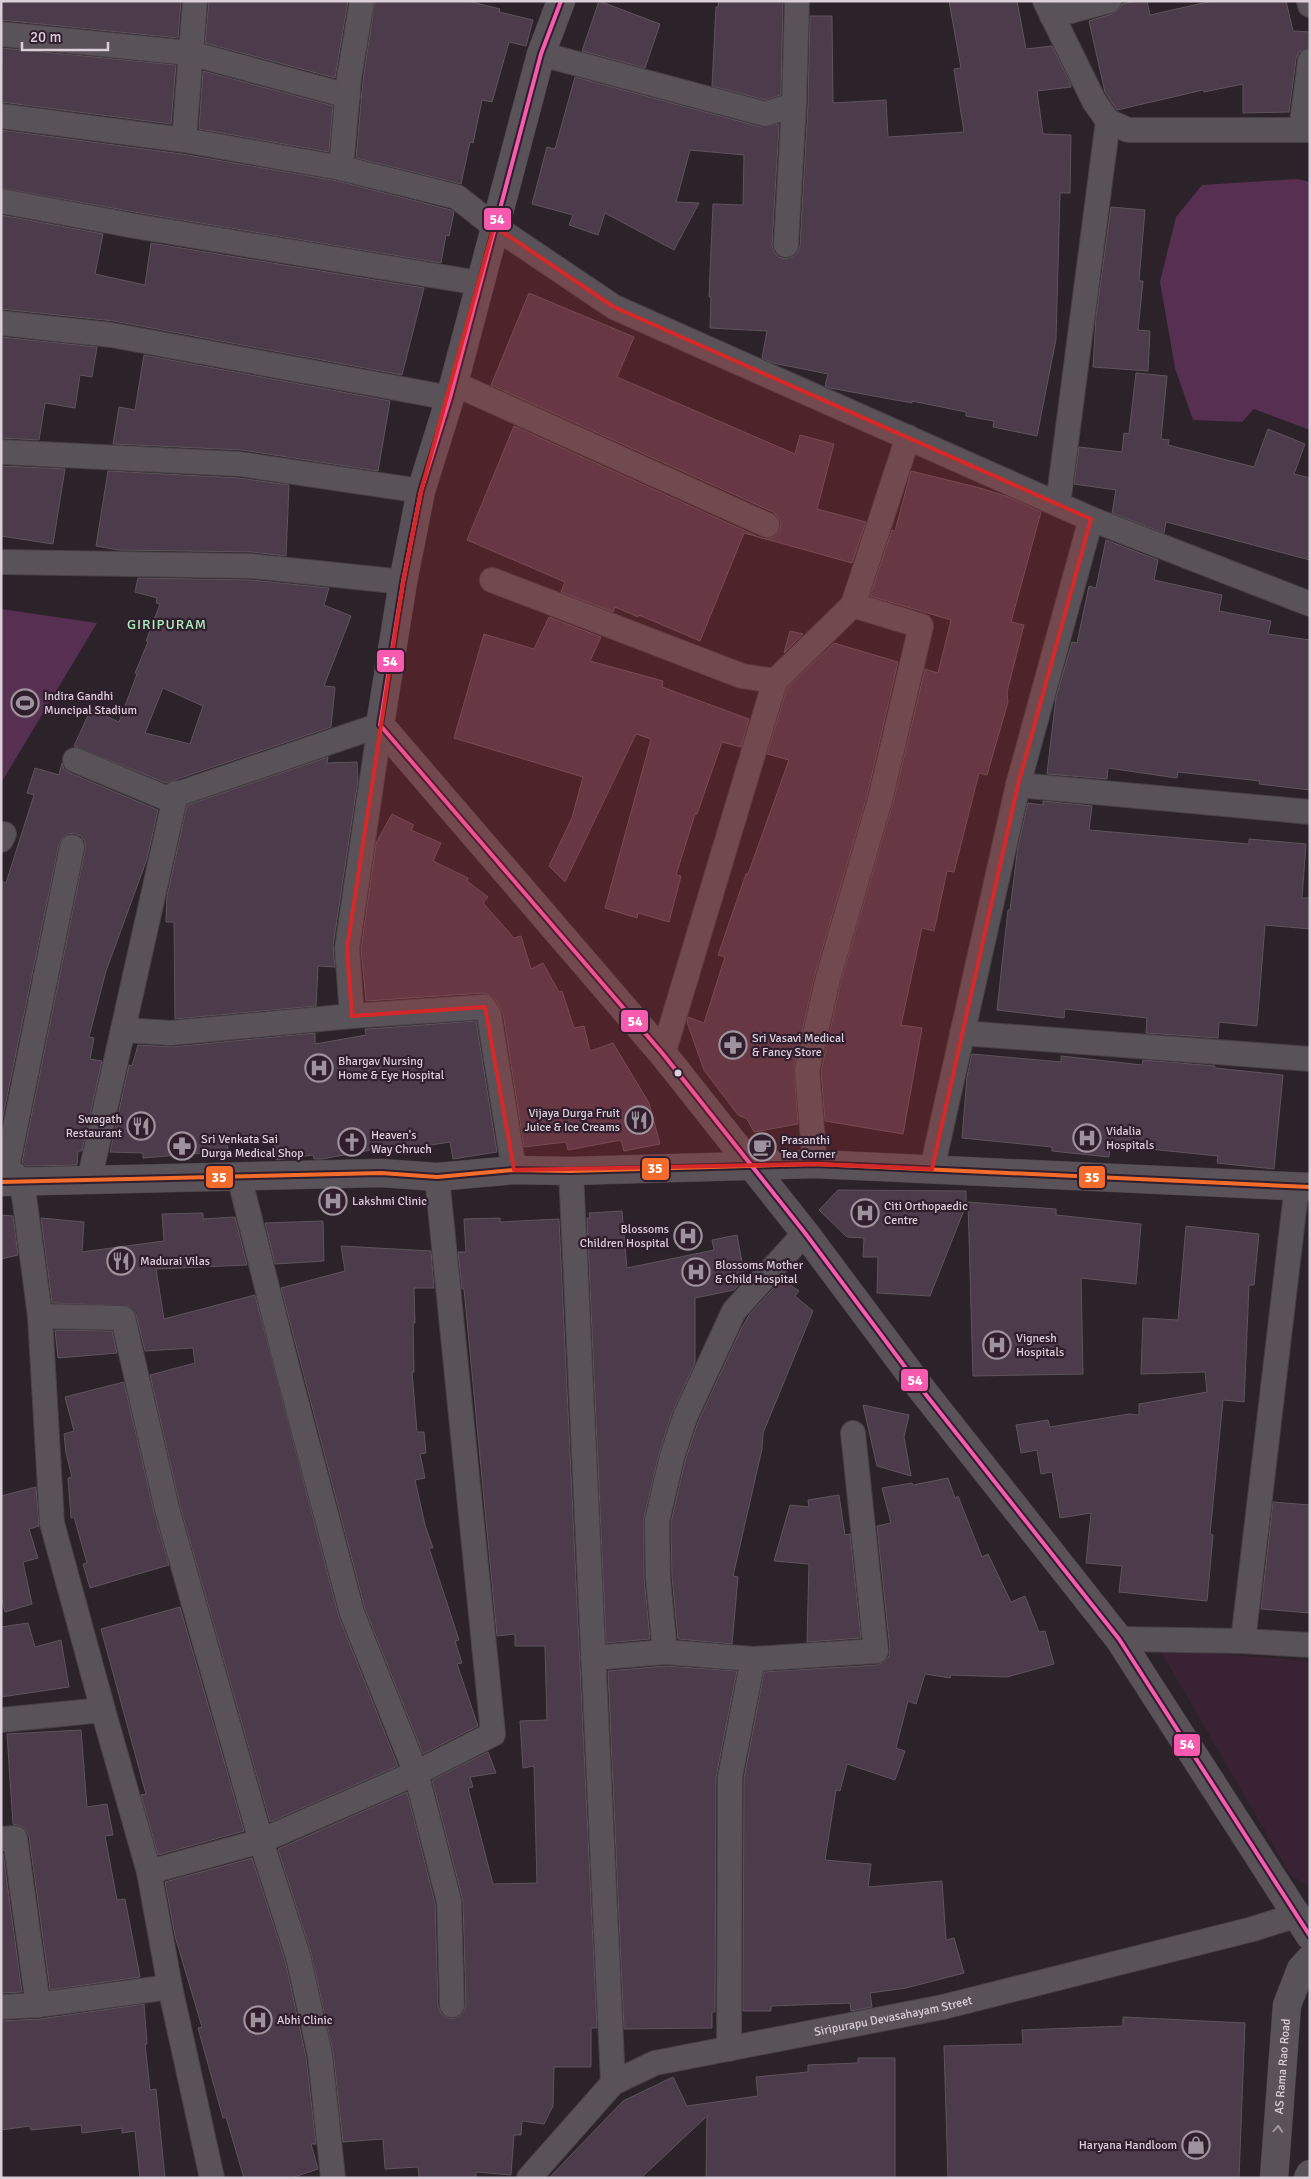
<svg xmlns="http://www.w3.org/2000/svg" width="1311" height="2179" viewBox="0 0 1311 2179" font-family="Signika,sans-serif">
  <rect width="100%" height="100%" fill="#2c222a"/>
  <path fill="#382234" d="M1160,1650L1310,1661V1886L1291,1876Z"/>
  <g fill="#562f51">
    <path d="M1297,179L1310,182V430L1254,409L1242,422L1193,420L1175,368L1160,282L1176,217L1202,185Z"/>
    <path d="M1,609L97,623L1,783Z"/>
  </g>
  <g fill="#4c3b4a" stroke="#5e545c" fill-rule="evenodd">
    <path d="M9,1H181L178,38L1,20V3Z"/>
    <path d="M209,1H348L335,78L205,43Z"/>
    <path d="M375,1H468L500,9L499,12L533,20L526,46L509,42L492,102L482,100L473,143L470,142L461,184L356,158L363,80Z"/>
    <path d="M599,1L660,24L645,68L582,51Z"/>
    <path d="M719,1H783L781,95L765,100L712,86L716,7H718Z"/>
    <path d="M949,1H1017L1026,49L1052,46L1071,85V87L1037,91L1043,134L1071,135L1070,193H1060L1056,339L1037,436L993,427L994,421L966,416V412L912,401V403L830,388L825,386L828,374L773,363L762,358L767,331L710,328L711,297H709L713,204L743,205L744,155L690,150L676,202L699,203L674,250L605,213L598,235L569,225L573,215L532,204L547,147L555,149L575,77L761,127L779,124L772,245L774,252L779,257L785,259L792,257L797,253L800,246L808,105L810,16H832L833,103L886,100L888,137L964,132L954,69L961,68Z"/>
    <path d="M1136,1H1147L1150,15L1212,1H1286L1293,31L1310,32V48L1299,52L1296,59L1289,112L1243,113V84L1204,92L1203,90L1117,110L1105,92L1089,21L1112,14L1119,10L1122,4Z"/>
    <path d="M2,48L176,65L171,124L1,102Z"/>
    <path d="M203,71L333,106L329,152L199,129Z"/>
    <path d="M1,130L182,154L338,181L451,210L454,212L449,236L446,235L441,263L140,213L1,188Z"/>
    <path d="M1111,207L1145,210L1139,281H1143L1138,330L1150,331L1148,371L1093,367L1096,316Z"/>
    <path d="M1,215L103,234L95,274L145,285L151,243L424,288L402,375L114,321L1,309Z"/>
    <path d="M529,293L634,337L617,377L795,454L800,435L834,444L817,509L866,522L852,563L744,533L700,641L639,615L638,617L615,607L613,612L561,592L565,582L467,540L514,426L761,538L768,539L775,536L780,530L781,523L778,517L773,512L491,385Z"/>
    <path d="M1,337L97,347L92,377L80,375L75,408L45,403L39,440L1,438Z"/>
    <path d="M144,355L390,401L378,471L242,450L113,444L119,407L135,410Z"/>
    <path d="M1136,373L1167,376L1161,439L1169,440L1168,445L1254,467L1268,429L1305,444L1294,474L1310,478V560L1166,522L1164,533L1112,513L1116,490L1074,484L1079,447L1122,452L1124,433L1129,434Z"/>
    <path d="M1,466L65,469L53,544L1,536Z"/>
    <path d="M108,471L239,478L289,485L286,556L252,552L118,550L96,546Z"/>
    <path d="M911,471L980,488L1006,496L1041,512L1011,622L1024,625L1007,692L1008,702L987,775L979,773L954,872L947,871L934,931L922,928L901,1025L922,1028L903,1134L825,1121L821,1071L841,981L893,803L925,669L938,673L951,620L870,596L892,530L895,531Z"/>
    <path d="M1106,540L1158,560L1154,580L1222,595L1219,611L1271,621L1268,634L1310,640V790L1259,784L1260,781L1178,772L1177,778L1108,768L1107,779L1047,774L1056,697L1072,642L1077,643L1089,586L1096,588Z"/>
    <path d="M138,578L251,580L329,588L324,605L351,616L324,686L335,687L331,727L166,783L74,746L91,709L119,722L137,674L135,673L148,642L146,641L160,604L156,603L157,598L135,592ZM163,688L203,706L190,744L145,733Z"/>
    <path d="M549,617L601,637L590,661L663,681L662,687L749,719L741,747L722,742L697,814H695L676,875L681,876L669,922L638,913L637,918L605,908L651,739L636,734L565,882L549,866L572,818L583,777L454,738L484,634L534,649Z"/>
    <path d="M790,631L803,634L784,653Z"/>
    <path d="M834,643L898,662L867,796L815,974L794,1067L798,1124L754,1132L747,1119L738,1115L704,1070L687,1022L688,1017L704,1023L725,957L718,955L746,874H748L789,760L767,754L787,688Z"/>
    <path d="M328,757L327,763L357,762L358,780L333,946L335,967L318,966L316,1006L175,1019L174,922H166L167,896L187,805Z"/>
    <path d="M62,763L64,769L70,773L158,810L147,859L106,971L89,1037L94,1038L90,1059L102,1061L82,1151H78L77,1165L26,1166L22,1162L85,850V842L81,836L74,833L68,834L62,838L59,844L1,1126V881L6,883L34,795L27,793L35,768L59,775Z"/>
    <path d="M1043,801L1092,806L1089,830L1249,844V839L1306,844L1302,898H1310V929L1265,925L1257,1026L1219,1022L1218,1038L1146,1033L1147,1018L1065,1009L1064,1018L997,1010L1008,910H1010L1018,846L1028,803L1043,805Z"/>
    <path d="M392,814L414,825L411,830L441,843L433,861L468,878L467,881L488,897L483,903L514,938L521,936L531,969L543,963L559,992L562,991L574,1028L584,1026L590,1051L613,1043L649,1103L660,1144L624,1151L621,1140L568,1150L566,1142L524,1147L503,1013L495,999L490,995L483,993L366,1001L361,949L376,843Z"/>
    <path d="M476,1021L497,1152L453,1159L450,1142L412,1148V1145L382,1150V1148L322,1159H314L313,1155L277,1160L273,1136L227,1144L228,1150L204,1153L143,1158V1153L110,1152L129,1065L132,1066L138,1045L172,1047L315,1033V1044L366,1035L365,1029H368Z"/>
    <path d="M972,1054L1061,1062V1056L1142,1065L1143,1060L1215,1066V1068L1283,1075L1274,1169L1217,1163L1218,1156L1110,1145L1109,1157L1052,1151V1147L962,1138L967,1077Z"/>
    <path d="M838,1190L966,1191V1205L930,1296L877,1293L878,1257H863L864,1238L847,1237L819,1210Z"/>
    <path d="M968,1202L1056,1209V1215L1141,1224L1136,1284L1081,1278L1083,1374L973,1376Z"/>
    <path d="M622,1211L627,1268L714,1250L712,1240L737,1235L745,1278L734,1290L695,1298V1363L672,1413L659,1454L644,1518V1578L650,1639L606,1643L587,1218H590L589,1213Z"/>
    <path d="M203,1213V1219L235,1217L247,1265L156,1269L164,1319L255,1295L339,1617L398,1766L270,1822L180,1506L150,1375L195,1363L193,1348L145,1351L136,1315L129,1306L52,1303L41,1218L84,1222L82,1252L164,1241L162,1214Z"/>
    <path d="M1,1215L13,1216L18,1255L1,1259Z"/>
    <path d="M500,1218V1222L559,1219L597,2028H591V2067H554L553,2106L544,2124L522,2121L521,2135H514L511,2175L476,2172V2178H419L418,2167L385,2169L383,2139L343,2142L333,2052L311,1953L278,1849L407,1792L435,1903L438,2006L441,2013L446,2017L452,2019L460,2016L464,2011L466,2005L463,1901L432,1780L488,1752L496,1773L470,1777L473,1787L468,1788L493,1884L537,1883L534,1766L523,1768L520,1721L547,1720L545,1646H515V1634L497,1636L464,1289H462L458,1252H466L464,1219Z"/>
    <path d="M323,1221L324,1261L275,1264L265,1223Z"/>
    <path d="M1186,1226L1259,1234L1254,1285H1249L1244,1402L1223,1400L1210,1534L1213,1535L1207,1601L1119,1592L1122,1566L1086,1563L1091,1513L1060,1518L1052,1472L1041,1474L1037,1450L1021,1453L1016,1425L1048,1420L1050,1427L1129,1414L1139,1415V1404L1207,1392L1205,1372L1141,1374L1143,1318L1178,1320Z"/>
    <path d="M341,1246L431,1251L434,1288H414L415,1323H413L414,1372H412L417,1432H424L426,1453L420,1454L425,1478L415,1480L425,1525L433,1548H429L459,1640L455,1641L462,1663L457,1664L478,1726L423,1754L365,1609L281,1288L345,1271Z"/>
    <path d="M782,1279L799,1291L795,1296L813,1311L763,1433L762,1449L733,1576L738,1577L732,1644L678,1639L672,1577L671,1522L685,1461L698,1422L741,1329L749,1315Z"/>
    <path d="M55,1330L112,1331L117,1353L58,1358Z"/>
    <path d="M124,1382L154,1512L169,1565L90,1588L83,1564L87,1563L74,1517L71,1518L68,1478L72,1477L66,1453L64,1434L74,1431L65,1397Z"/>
    <path d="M863,1405L909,1415L904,1437L911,1476L877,1466Z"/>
    <path d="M948,1478L955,1498L958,1496L982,1557L988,1554L1011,1602L1025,1596L1039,1632L1045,1631L1054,1664L1007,1677L951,1675L950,1678L925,1674L916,1704L908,1701L896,1748L905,1751L895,1780L847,1764L840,1791L836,1790L825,1860L871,1864L868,1887L942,1881L946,1940L954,1938L964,1973L906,1988L870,1993L872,2007L851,2011L850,2003L771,2006V2011H743L744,1778L764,1672L877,1665L884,1662L889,1656L890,1650L877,1526L891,1523L882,1488L912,1483L913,1485Z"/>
    <path d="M36,1487L39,1526L29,1529L38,1558L23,1562L32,1604L5,1612L1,1595V1496Z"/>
    <path d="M839,1495L845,1535L850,1534L861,1638L807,1642L809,1564L774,1561L790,1505L809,1507L808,1500Z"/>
    <path d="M1273,1502L1310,1505V1613L1261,1609Z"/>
    <path d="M180,1607L244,1831L158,1855L141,1795L146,1794L101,1629Z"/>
    <path d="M28,1623L35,1647L61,1640L69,1687L1,1697V1627Z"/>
    <path d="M665,1666L737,1671L716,1777L715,2012H712V2028L624,2029L608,1671Z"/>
    <path d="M81,1730L87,1807L107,1804L113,1835L105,1836L117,1900L125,1899L140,1977L50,1990L29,1836L26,1830L21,1826L13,1824L7,1734Z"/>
    <path d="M1,1853H3L22,1992L1,1993Z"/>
    <path d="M252,1858L285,1960L306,2057L316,2144H311L318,2169L291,2178H244L226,2117L223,2118L198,2028L202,2027L175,1936L165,1882Z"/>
    <path d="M144,2004L147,2044H145L150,2090L156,2089L165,2178H140L135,2131L122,2133V2128L82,2133L81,2125L31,2130L30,2126L1,2130V2021L40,2019Z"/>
    <path d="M1123,2017L1245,2023L1239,2178H948L944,2046L1023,2044L1022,2030L1123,2026Z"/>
    <path d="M858,2058H895V2178H706L707,2116L641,2178H549L623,2101L673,2077L687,2106L758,2096L756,2077L808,2072V2065L858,2063Z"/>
  </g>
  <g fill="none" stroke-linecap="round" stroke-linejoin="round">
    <g stroke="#483f46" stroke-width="26">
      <g id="street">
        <path d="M1045,1L1094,101L1108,121L1128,130H1310"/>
        <path d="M1309,1L1310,5"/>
        <path d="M1052,16L1109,1"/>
        <path d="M1,34L190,53L348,96"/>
        <path d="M541,54L765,114L794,105L797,1"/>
        <path d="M1,116L184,140L341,168L457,197L494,226L614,307L1091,519L1310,604"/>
        <path d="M1301,130L1310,61"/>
        <path d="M184,140L195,1"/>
        <path d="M341,168L349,78L362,1"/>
        <path d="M1,201L135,226L479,283"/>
        <path d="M786,245L794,105"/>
        <path d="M1,323L112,335L450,398"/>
        <path d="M453,383L767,525"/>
        <path d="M1,452L240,464L421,491"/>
        <path d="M1058,504L1108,121"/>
        <path d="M1,562L252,566L403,582"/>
        <path d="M492,580L742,676L775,681L853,605L921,626L880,800L828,978L807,1070L815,1164"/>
        <path d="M853,605L908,437"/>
        <path d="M75,760L166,798L380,725L347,948L352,1016"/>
        <path d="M1018,785L1091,519"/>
        <path d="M1,840L4,834"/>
        <path d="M72,847L7,1167L22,1181L40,1316L52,1523L103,1710L149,1872L170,1987L212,2178"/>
        <path d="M123,1030L171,1033L352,1016L484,1007L489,1015L514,1170"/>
        <path d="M962,1033L1310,1059"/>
        <path d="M663,1054L775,681"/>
        <path d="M932,1169L1018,785L1310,812"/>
        <path d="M571,1171L613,2083"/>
        <path d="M239,1176L287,1367L352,1613L416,1773L449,1901L452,2005"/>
        <path d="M89,1181L176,793"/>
        <path d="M40,1316L123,1318L167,1509L261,1841L298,1956L320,2055L333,2178"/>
        <path d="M1119,1639L1243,1641L1310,1645"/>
        <path d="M1243,1641L1297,1185"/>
        <path d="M665,1652L658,1578L657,1521L672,1457L685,1417L734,1311L805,1233"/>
        <path d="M593,1658L665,1652L753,1659L876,1651L853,1433"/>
        <path d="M1,1720L103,1710"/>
        <path d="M1,1839L15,1838L38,2005"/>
        <path d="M149,1872L261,1841L416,1773L493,1734L437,1177"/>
        <path d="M1,2007L38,2005L170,1987"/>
        <path d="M729,2049L730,1777L753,1659"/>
        <path id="s1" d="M529,2178L613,2083L655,2063L943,2007L1253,1929L1297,1915"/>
      </g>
    </g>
    <g stroke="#483f46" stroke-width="29">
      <g id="secondary">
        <path d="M561,1L541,54L450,398L421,491L403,582L380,725L663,1054L805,1233L923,1391L1119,1639L1310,1936"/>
        <path d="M1,1182L381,1173L437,1177L514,1170L571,1171L815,1164L1310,1187"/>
        <path id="s2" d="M1274,2178L1287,2005L1301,1969L1310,1959"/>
        <path d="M1308,2178L1310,2174"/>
      </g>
    </g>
    <use href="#street" stroke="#595258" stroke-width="24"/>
    <use href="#secondary" stroke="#595258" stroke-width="28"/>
    <g stroke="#301e2d" stroke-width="8">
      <path id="bus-1" d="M561,1L541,54L450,398L421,491L403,582L380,725L663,1054L805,1233L923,1391L1119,1639L1310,1936"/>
    </g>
    <g stroke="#301e2d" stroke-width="8">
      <path id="bus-2" d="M1,1182L381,1173L437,1177L514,1170L571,1171L815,1164L1310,1187"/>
    </g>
    <use href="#bus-1" stroke="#f75aaf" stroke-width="4"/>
    <use href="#bus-2" stroke="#f36c2b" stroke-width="4"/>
  </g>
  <defs><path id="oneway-chevron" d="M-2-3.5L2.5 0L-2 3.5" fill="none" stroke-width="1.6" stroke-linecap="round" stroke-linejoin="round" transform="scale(1.25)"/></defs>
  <use stroke="#a0979f" href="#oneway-chevron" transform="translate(1278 2129) rotate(-86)"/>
  <path fill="#d62828" fill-opacity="0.2" stroke="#d62828" stroke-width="4" stroke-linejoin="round" d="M494,226L614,307L1091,519L1018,785L932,1169L815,1164L514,1170L485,1007L352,1016L347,948L403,582L421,491Z"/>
  <defs>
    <g id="stadium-ring" transform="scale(1.4375)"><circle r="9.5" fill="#301e2d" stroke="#9e929c" stroke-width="1.5"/><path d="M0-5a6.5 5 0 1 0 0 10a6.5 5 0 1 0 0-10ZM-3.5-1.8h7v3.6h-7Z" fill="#9e929c"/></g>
    <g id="pharmacy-ring" transform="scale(1.4375)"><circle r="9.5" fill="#301e2d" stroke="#9e929c" stroke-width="1.5"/><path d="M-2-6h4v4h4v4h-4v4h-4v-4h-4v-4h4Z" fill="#9e929c"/></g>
    <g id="hospital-ring" transform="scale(1.4375)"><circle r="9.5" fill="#301e2d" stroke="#9e929c" stroke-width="1.5"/><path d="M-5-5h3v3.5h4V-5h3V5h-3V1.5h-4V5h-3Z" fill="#9e929c"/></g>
    <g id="restaurant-ring" transform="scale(1.4375)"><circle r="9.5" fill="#301e2d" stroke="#9e929c" stroke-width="1.5"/><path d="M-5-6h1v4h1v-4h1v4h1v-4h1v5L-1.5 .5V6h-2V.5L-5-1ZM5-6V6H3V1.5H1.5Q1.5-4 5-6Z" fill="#9e929c"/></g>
    <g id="church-ring" transform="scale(1.4375)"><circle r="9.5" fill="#301e2d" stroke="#9e929c" stroke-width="1.5"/><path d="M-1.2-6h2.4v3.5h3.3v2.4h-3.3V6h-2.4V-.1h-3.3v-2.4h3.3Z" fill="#9e929c"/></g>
    <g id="cafe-ring" transform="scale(1.4375)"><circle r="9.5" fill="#301e2d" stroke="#9e929c" stroke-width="1.5"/><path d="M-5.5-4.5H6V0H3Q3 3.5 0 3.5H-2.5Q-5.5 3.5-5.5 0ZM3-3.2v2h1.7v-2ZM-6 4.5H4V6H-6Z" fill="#9e929c"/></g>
    <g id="shop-ring" transform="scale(1.4375)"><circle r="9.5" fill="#301e2d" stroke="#9e929c" stroke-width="1.5"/><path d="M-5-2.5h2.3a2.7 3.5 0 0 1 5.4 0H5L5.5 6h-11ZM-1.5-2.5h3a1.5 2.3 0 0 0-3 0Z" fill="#9e929c"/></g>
  </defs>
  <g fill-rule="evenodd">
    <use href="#stadium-ring" x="25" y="703"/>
    <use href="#pharmacy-ring" x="733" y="1045"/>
    <use href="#hospital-ring" x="319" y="1068"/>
    <use href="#restaurant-ring" x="639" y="1120"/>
    <use href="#restaurant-ring" x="141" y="1126"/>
    <use href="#hospital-ring" x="1087" y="1138"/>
    <use href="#church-ring" x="352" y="1142"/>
    <use href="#pharmacy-ring" x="182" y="1146"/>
    <use href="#cafe-ring" x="762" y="1147"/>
    <use href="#hospital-ring" x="333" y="1201"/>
    <use href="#hospital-ring" x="865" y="1213"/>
    <use href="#hospital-ring" x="688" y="1236"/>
    <use href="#restaurant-ring" x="121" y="1261"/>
    <use href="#hospital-ring" x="696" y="1272"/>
    <use href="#hospital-ring" x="997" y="1345"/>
    <use href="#hospital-ring" x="258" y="2020"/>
    <use href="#shop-ring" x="1196" y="2145"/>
  </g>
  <circle fill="#dbcfd9" stroke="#301e2d" stroke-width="2" cx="678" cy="1073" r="4.5"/>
  <g text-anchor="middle" stroke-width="4.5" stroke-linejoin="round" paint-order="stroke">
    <g font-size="12" fill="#dbcfd9" stroke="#301e2d" text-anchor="start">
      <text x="44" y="700">Indira Gandhi<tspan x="44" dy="14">Muncipal Stadium</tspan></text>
      <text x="752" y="1042">Sri Vasavi Medical<tspan x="752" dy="14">&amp; Fancy Store</tspan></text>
      <text x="338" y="1065">Bhargav Nursing<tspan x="338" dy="14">Home &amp; Eye Hospital</tspan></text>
      <text x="620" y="1117" text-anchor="end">Vijaya Durga Fruit<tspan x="620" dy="14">Juice &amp; Ice Creams</tspan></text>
      <text x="122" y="1123" text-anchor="end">Swagath<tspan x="122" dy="14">Restaurant</tspan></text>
      <text x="1106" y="1135">Vidalia<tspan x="1106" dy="14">Hospitals</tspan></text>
      <text x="371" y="1139">Heaven's<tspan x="371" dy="14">Way Chruch</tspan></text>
      <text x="201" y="1143">Sri Venkata Sai<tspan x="201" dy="14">Durga Medical Shop</tspan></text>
      <text x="781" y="1144">Prasanthi<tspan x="781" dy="14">Tea Corner</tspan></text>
      <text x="352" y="1205">Lakshmi Clinic</text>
      <text x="884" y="1210">Citi Orthopaedic<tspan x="884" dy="14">Centre</tspan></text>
      <text x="669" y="1233" text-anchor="end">Blossoms<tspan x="669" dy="14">Children Hospital</tspan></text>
      <text x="140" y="1265">Madurai Vilas</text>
      <text x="715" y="1269">Blossoms Mother<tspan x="715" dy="14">&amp; Child Hospital</tspan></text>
      <text x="1016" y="1342">Vignesh<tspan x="1016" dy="14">Hospitals</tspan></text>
      <text x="277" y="2024">Abhi Clinic</text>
      <text x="1177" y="2149" text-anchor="end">Haryana Handloom</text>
    </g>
    <g font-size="12" fill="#dbcfd9" stroke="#301e2d">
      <text dy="4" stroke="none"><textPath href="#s1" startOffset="416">Siripurapu Devasahayam Street</textPath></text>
      <text dy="4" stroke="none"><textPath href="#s2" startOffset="112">AS Rama Rao Road</textPath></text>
    </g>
    <g font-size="14" letter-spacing="1" fill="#abf1bd" stroke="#301e2d">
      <text x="167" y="629">GIRIPURAM</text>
    </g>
  </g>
  <g stroke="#301e2d" stroke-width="2">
    <rect x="483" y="207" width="29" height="24" rx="5" fill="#f75aaf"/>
    <rect x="376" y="649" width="29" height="24" rx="5" fill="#f75aaf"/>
    <rect x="620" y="1009" width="29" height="24" rx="5" fill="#f75aaf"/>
    <rect x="641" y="1157" width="29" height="24" rx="5" fill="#f36c2b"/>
    <rect x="205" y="1165" width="29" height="24" rx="5" fill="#f36c2b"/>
    <rect x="1078" y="1165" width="28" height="24" rx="5" fill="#f36c2b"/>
    <rect x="900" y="1368" width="29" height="24" rx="5" fill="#f75aaf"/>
    <rect x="1173" y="1733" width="28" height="24" rx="5" fill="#f75aaf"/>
  </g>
  <g font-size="14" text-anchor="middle" font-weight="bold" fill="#fff">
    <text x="497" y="224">54</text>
    <text x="390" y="666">54</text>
    <text x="635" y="1026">54</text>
    <text x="655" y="1173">35</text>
    <text x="219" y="1182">35</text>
    <text x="1092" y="1182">35</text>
    <text x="915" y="1385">54</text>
    <text x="1187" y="1749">54</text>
  </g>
  <rect width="1311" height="2179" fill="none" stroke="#dbcfd9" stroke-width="5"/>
  <path d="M22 42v8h86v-8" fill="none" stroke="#dbcfd9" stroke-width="2.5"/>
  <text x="30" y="42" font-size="15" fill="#dbcfd9" stroke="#301e2d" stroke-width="4" paint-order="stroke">20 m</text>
</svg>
